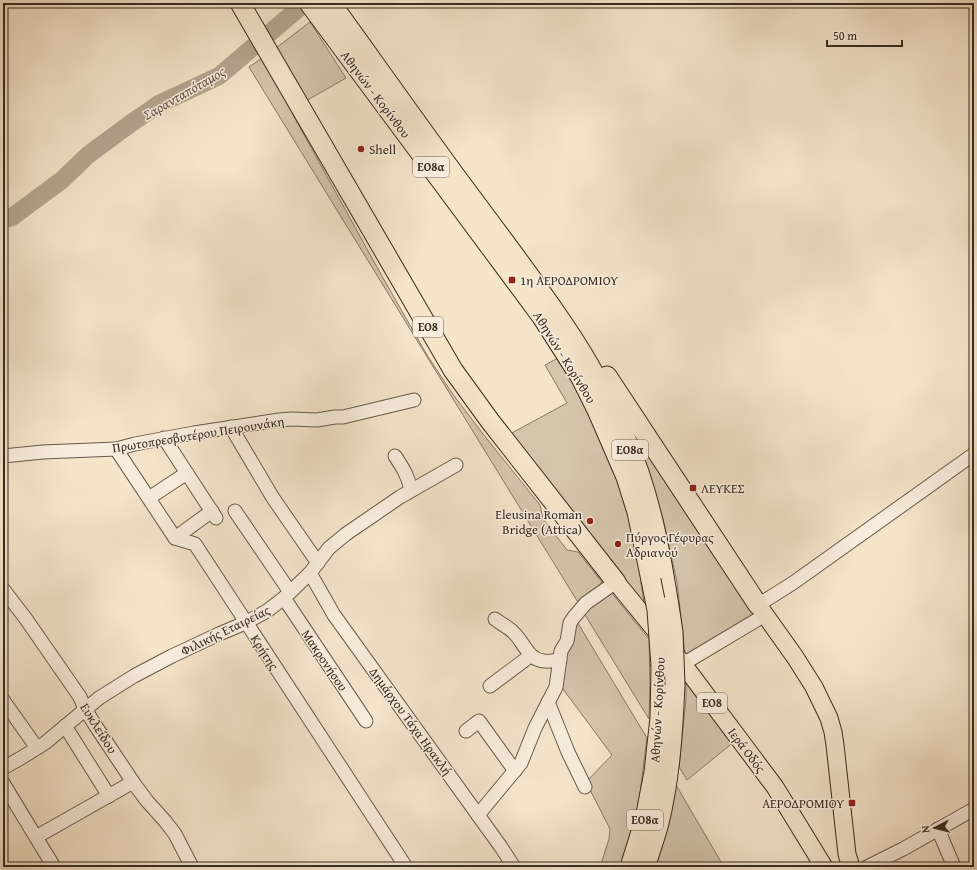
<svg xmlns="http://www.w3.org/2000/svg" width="977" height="870" viewBox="0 0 977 870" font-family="'Gentium Book Plus',serif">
  <rect width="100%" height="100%" fill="#f4e4ca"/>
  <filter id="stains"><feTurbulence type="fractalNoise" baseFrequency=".005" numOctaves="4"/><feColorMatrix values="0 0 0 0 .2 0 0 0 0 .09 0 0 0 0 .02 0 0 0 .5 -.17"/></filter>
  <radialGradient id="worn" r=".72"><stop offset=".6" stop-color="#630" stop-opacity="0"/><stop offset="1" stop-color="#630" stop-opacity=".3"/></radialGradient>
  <g fill="#d4c5ad" stroke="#857866">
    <path d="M310,22L346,78L306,101L276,48Z"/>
    <path d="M265,56L296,110L292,113L383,278L427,355L452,393L483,434L540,505L543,519L567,550L578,552L602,582L597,589L579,604L249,67Z"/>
    <path d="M558,358L581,396L619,484L631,526L637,556L645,609L510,434L567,403L545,365Z"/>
    <path d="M613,386L755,606V616L685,656L682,626L677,582L663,519L650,475Z"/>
    <path d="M610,591L649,639L650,682L649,719L582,610Z"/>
    <path d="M576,620L647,738L639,801L630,839L622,867H600L609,839L610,829L586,782L612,755L560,685L567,650Z"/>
    <path d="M686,679L735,741L687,780L679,767L686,699Z"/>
    <path d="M676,785L724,867H656L671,811Z"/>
  </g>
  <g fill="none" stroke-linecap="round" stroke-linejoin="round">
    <path stroke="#b3a590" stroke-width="18" d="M3,220L12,217L62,180L88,155L130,124L159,104L219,76L305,3"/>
    <g stroke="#665a4a" stroke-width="15">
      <g id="minor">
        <path d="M231,427L273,498L318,563"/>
        <path d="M164,438L216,518"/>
        <path d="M116,449L175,538L195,544L406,867"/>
        <path d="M3,456L43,452L116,449L135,444L194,433L279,420L292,419L317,420L335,417H343L414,400"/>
        <path d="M395,456C403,468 408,476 411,490"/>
        <path d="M149,498L187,473"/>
        <path d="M235,511L290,592"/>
        <path d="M175,538L212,511"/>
        <path d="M310,573L334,615L501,847L514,867"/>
        <path d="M3,589L26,619L80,697L85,709L97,728L135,785L147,801L165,821L175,834L192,867"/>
        <path d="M284,598L366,721"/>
        <path d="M758,605L793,583L974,454"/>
        <path d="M495,619C501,624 508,627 513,632C524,642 528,660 544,661C549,662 555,660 560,660"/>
        <path d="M683,664L765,615"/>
        <path d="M490,686L530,656"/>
        <path d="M3,700L37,748"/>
        <path d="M548,702L568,752L585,787"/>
        <path d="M65,726L109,796"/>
        <path d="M466,731L479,721L515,771"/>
        <path d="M3,768L21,758L45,743L99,698L134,676L172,656L219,634L245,623L267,611L284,598L310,573L329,548L346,534L400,497L456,465"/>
        <path d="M3,783L54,867"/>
        <path d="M478,815L521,763L535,728L556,687L561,651L567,641L570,623L574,617L586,603L616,582"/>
        <path d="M938,829L954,867"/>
        <path d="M36,837L133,782"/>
        <path d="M867,867L903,849L974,809"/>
      </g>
    </g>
    <g stroke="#362c20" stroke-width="19">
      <g id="major">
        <path d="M616,582L683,664L775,787L824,867"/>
        <path d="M758,605L795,657L814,687L829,718L833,732L835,745L847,854L851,867"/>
      </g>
    </g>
    <g stroke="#362c20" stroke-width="21">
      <g id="highway">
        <path d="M240,3L453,370L490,421L616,582"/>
        <path d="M309,3L542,317L581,378L597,410L626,477L637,512L651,580"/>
        <path d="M331,3C375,64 418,125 463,186C500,236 538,285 572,337C579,348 586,359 592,370C610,401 627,439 639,472C654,516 662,561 669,606"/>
        <path d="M607,376L758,605"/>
        <path d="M630,867L645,819L654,772L660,718L661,666"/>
        <path d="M645,867C650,852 655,838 659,823C670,778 673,731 675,685"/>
      </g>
    </g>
    <use href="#minor" stroke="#f8eddd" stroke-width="13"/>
    <use href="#major" stroke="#f4e4ca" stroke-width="17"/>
    <use href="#highway" stroke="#f4e4ca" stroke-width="19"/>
    <g stroke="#362c20" stroke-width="21" stroke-linecap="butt">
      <g id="highway-bridge">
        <path d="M651,580L657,610L661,666"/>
        <path d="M669,606L673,632L675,685"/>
      </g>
    </g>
    <use href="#highway-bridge" stroke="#f4e4ca" stroke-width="19"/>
  </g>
  <g fill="#8f2418" stroke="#f8eddd" stroke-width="1.5">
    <circle cx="361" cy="149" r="4"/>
    <rect x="508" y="276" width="8" height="8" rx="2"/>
    <rect x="689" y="484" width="8" height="8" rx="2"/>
    <circle cx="590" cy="521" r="4"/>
    <circle cx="618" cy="544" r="4"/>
    <rect x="848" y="799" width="8" height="8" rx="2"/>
  </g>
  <g text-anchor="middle" stroke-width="3" stroke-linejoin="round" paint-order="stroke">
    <g fill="#f8eddd" stroke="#706659" stroke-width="1">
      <rect x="413" y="157" width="36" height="20" rx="3"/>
      <rect x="413" y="317" width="30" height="20" rx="3"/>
      <rect x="612" y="440" width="36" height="20" rx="3"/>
      <rect x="697" y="693" width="30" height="20" rx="3"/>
      <rect x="627" y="810" width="36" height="20" rx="3"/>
    </g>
    <g font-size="12" font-weight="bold" fill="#362c20">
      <text x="431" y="171">ΕΟ8α</text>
      <text x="428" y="331">ΕΟ8</text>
      <text x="630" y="454">ΕΟ8α</text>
      <text x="712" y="707">ΕΟ8</text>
      <text x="645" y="824">ΕΟ8α</text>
    </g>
    <g font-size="13" fill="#362c20" stroke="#f8eddd">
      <text transform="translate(376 94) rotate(53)" y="5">Αθηνών - Κορίνθου</text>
      <text transform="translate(565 357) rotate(58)" y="5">Αθηνών - Κορίνθου</text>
      <text transform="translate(198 434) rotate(-9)" y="5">Πρωτοπρεσβυτέρου Πειρουνάκη</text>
      <text transform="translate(225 630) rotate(-26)" y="5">Φιλικής Εταιρείας</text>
      <text transform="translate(265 652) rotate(57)" y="5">Κρήτης</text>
      <text transform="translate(325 660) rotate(56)" y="5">Μακρονήσου</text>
      <text transform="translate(657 710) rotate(-87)" y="5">Αθηνών - Κορίνθου</text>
      <text transform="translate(411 721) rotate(54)" y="5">Δημάρχου Τάχα Ηρακλή</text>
      <text transform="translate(99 728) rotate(58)" y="5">Ευκλείδου</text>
      <text transform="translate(747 750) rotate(53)" y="5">Ιερά Οδός</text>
    </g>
    <g font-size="13" fill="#362c20" stroke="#f8eddd" text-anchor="start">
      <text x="369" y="154">Shell</text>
      <text x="520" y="285">1η ΑΕΡΟΔΡΟΜΙΟΥ</text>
      <text x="701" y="493">ΛΕΥΚΕΣ</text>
      <text x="582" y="519" text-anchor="end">Eleusina Roman<tspan x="582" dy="15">Bridge (Attica)</tspan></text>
      <text x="626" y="542">Πύργος Γέφυρας<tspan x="626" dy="15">Αδριανού</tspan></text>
      <text x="844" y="808" text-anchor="end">ΑΕΡΟΔΡΟΜΙΟΥ</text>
    </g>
    <g font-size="14" font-style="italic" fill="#5c5042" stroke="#f8eddd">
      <text transform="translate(184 93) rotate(-30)" y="5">Σαρανταπόταμος</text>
    </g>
  </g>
  <rect width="977" height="870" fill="none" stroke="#f4e4ca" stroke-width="16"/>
  <rect x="4" y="4" width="969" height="862" fill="none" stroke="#362c20" stroke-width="2"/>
  <rect x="8" y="8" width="961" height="854" fill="none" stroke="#362c20"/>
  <g transform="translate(935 828) rotate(263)" stroke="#f8eddd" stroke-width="3" paint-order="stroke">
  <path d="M0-3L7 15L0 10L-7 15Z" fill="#362c20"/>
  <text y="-6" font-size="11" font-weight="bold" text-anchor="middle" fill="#362c20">N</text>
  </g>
  <path d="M827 40v6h75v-6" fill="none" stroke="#362c20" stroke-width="2"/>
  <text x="833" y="40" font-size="12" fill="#362c20" stroke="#f8eddd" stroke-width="3" paint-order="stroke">50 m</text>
  <rect width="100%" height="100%" filter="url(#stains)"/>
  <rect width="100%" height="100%" fill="url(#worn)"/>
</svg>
